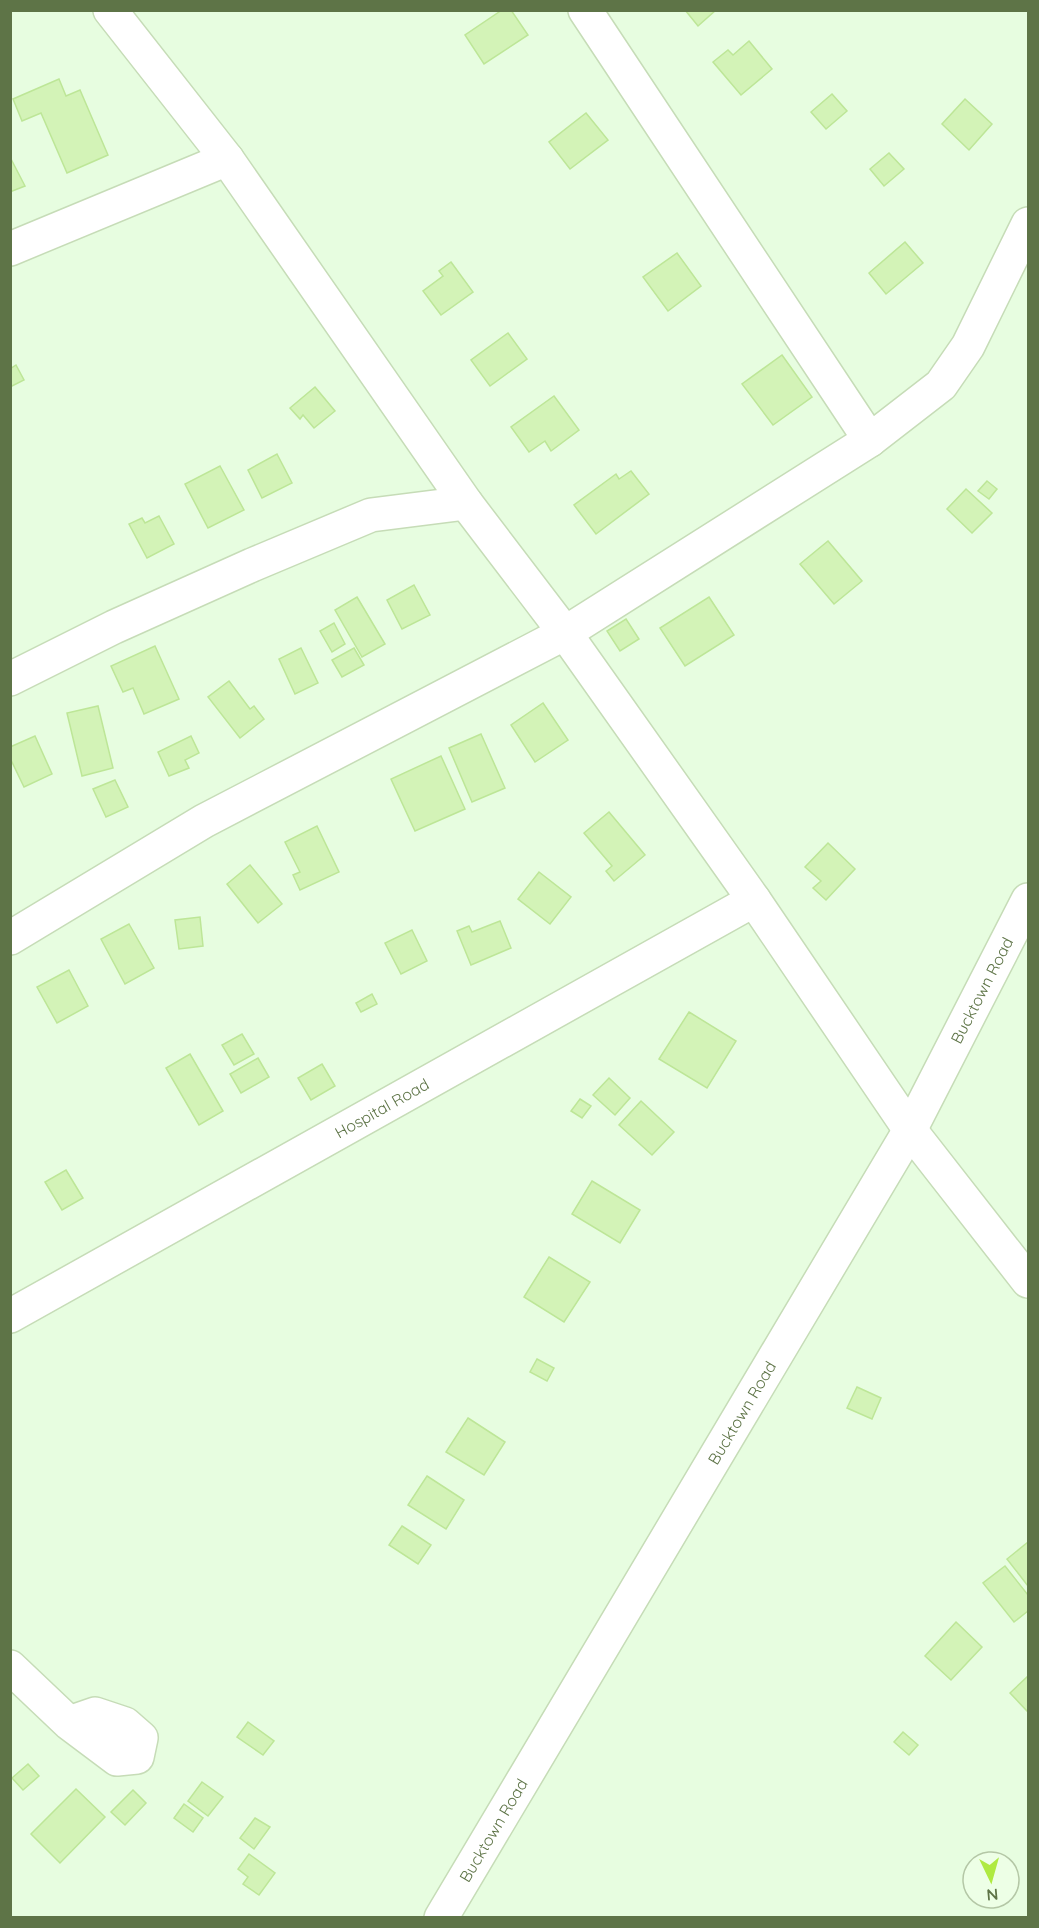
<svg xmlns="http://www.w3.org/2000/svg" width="1039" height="1928" viewBox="0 0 1039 1928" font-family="Quicksand,sans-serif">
  <rect width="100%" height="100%" fill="#e7fde0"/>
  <g fill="#d3f3b7" stroke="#bde697" stroke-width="1.5">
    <path d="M502,10H511L528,35L484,64L465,35Z"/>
    <path d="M685,10H716L698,26Z"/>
    <path d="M749,41L772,69L741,95L713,62L728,50L733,55Z"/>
    <path d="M59,79L66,96L80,90L108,155L67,173L41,113L22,121L13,99Z"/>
    <path d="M832,94L847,111L826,129L811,112Z"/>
    <path d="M965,99L992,124L969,150L942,124Z"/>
    <path d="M586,113L608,140L570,169L549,142Z"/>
    <path d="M889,153L904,169L884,186L870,169Z"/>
    <path d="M10,157L25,186L10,192Z"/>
    <path d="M905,242L923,263L886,294L869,273Z"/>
    <path d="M677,253L701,286L668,311L643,277Z"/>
    <path d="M451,262L473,292L441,315L423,291L443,276L439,271Z"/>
    <path d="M508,333L527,359L490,386L471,360Z"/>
    <path d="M782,355L812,397L773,425L742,384Z"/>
    <path d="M16,365L24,380L10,387V369Z"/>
    <path d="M315,387L335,411L314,428L303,415L300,419L290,408Z"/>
    <path d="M554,396L579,430L551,451L545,441L529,452L511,427Z"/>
    <path d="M277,454L292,483L262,498L248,470Z"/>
    <path d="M220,466L244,510L208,528L185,484Z"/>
    <path d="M631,471L649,494L596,534L574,505L616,474L619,479Z"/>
    <path d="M987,481L997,489L989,499L978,491Z"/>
    <path d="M966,489L992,513L972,533L947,509Z"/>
    <path d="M159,516L174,544L147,558L129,524L142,518L145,523Z"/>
    <path d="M828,541L862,581L834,604L800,564Z"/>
    <path d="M414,585L430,615L402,629L387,600Z"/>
    <path d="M357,597L385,644L362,657L335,610Z"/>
    <path d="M709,597L734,635L685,666L660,628Z"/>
    <path d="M626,619L639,639L620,651L607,631Z"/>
    <path d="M334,623L345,644L332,652L320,631Z"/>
    <path d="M155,646L179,699L144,714L133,688L123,692L111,666Z"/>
    <path d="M301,648L318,683L295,694L279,659Z"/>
    <path d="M354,648L364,665L342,677L332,660Z"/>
    <path d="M229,681L250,709L254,706L264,719L240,738L208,697Z"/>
    <path d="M543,703L568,740L535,762L511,725Z"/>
    <path d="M98,706L113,768L82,776L67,713Z"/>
    <path d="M481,734L505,788L472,802L449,748Z"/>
    <path d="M35,736L52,774L24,787L10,758V747Z"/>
    <path d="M191,736L199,753L185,760L189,768L169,776L158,752Z"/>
    <path d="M441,756L465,809L415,831L391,779Z"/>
    <path d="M115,780L128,807L106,817L93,789Z"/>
    <path d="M609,812L645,855L614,881L606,871L612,866L584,833Z"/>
    <path d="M317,826L339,872L300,890L293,875L300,872L285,842Z"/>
    <path d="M828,843L855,869L826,900L813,888L821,881L805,867Z"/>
    <path d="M250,865L282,904L258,923L227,884Z"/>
    <path d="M539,872L571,897L550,924L518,899Z"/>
    <path d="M200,917L203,946L179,949L175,920Z"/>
    <path d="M500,921L511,948L471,965L457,931L469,926L472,932Z"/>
    <path d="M129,924L154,968L125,984L101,939Z"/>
    <path d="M412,930L427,961L401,974L385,943Z"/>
    <path d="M69,970L88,1006L57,1023L37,987Z"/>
    <path d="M372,994L377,1004L361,1012L356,1003Z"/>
    <path d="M689,1012L736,1041L707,1088L659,1059Z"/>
    <path d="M242,1034L254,1054L234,1065L222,1045Z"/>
    <path d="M190,1054L223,1111L199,1125L166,1068Z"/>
    <path d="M258,1058L269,1077L241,1093L230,1074Z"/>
    <path d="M322,1064L335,1086L311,1100L298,1078Z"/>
    <path d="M609,1078L630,1098L615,1115L593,1095Z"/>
    <path d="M580,1099L591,1106L582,1118L571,1111Z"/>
    <path d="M641,1101L674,1132L652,1155L619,1125Z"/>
    <path d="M66,1170L83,1198L62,1210L45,1182Z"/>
    <path d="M592,1181L640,1210L620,1243L572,1214Z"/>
    <path d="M549,1257L590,1282L564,1322L524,1297Z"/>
    <path d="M537,1359L554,1368L547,1381L530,1372Z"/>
    <path d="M857,1387L881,1398L872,1419L847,1408Z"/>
    <path d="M468,1418L505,1442L484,1475L446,1452Z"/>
    <path d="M427,1476L464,1500L446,1529L408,1505Z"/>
    <path d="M402,1526L431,1545L418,1564L389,1545Z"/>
    <path d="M1028,1542V1586L1007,1559Z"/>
    <path d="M1005,1566L1028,1595V1611L1014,1622L983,1583Z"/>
    <path d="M956,1622L982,1647L951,1680L925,1656Z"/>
    <path d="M1028,1676V1712L1010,1693Z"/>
    <path d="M248,1722L274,1741L263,1755L237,1737Z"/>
    <path d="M903,1732L918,1745L909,1755L894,1742Z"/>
    <path d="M28,1764L39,1776L23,1790L12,1778Z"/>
    <path d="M202,1782L223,1797L208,1816L188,1801Z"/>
    <path d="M76,1789L105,1817L60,1863L31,1834Z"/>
    <path d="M133,1790L146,1803L125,1825L111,1812Z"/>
    <path d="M184,1804L203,1818L193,1832L174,1818Z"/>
    <path d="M255,1818L270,1827L254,1849L240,1838Z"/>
    <path d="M249,1854L275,1873L259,1895L243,1884L248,1877L238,1869Z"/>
  </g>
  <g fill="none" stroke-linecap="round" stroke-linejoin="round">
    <g stroke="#c6dcb7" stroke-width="36">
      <g id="minor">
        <path d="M110,10L227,159L466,503L565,633L754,900L910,1130L1028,1281"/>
        <path d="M585,10L870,440"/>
        <path d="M10,249L227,159"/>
        <path d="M10,679L114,627L252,565L371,515L466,503"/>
        <path d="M10,938L204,821L565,633L870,440L941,385L968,346L1028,224"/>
        <path id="s1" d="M10,1316L754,900"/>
        <path d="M10,1667L69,1723L117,1759L137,1757L141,1738L125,1724L95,1714L69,1723"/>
        <path id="s2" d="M441,1918L910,1130L1028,900"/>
      </g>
    </g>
    <use href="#minor" stroke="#fff" stroke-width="33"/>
  </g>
  <g text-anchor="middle" stroke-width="5" stroke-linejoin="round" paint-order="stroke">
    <g font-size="16" fill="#5e7447" stroke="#edffe6">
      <text dy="6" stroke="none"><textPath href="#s2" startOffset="1074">Bucktown Road</textPath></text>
      <text dy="6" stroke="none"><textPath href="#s1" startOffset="426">Hospital Road</textPath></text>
      <text dy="6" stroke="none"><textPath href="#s2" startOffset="588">Bucktown Road</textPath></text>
      <text dy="6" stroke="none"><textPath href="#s2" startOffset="102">Bucktown Road</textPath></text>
    </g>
  </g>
  <rect width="1039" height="1928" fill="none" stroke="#5e7447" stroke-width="24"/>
  <g transform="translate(991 1880) rotate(175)"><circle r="28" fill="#edffe6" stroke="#b4c7a6" stroke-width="1.5"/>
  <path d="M0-4.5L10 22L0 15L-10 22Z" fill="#afea41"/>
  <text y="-9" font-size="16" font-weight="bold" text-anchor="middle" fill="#5e7447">N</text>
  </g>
</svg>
